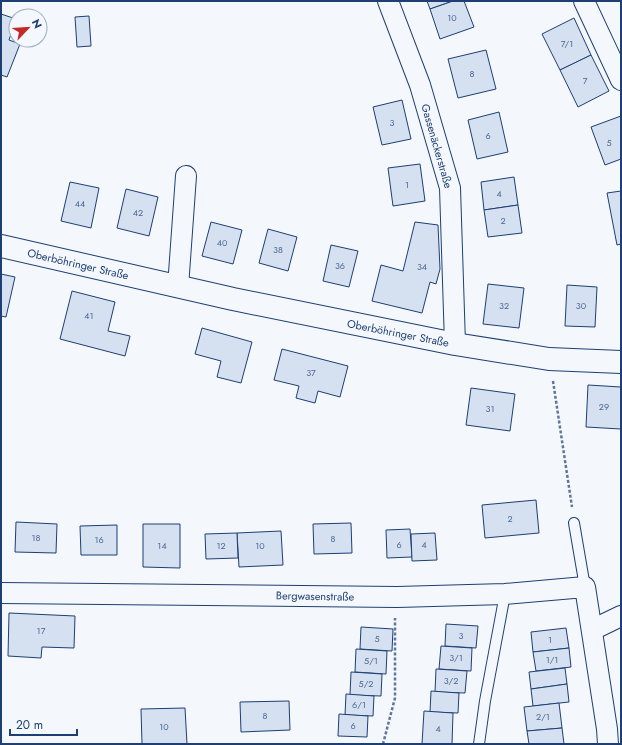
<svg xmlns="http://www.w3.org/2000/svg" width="622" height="745" viewBox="0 0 622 745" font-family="Jost,sans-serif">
  <rect width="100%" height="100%" fill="#f4f7fb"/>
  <g fill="#d5e0f0" stroke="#1d3f73">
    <path d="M427,1H453L430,9Z"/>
    <path d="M453,1H464L474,27L440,39L430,9Z"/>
    <path d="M1,14L16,19L9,40L20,44L7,77L1,75Z"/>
    <path d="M89,16L91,46L77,47L75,17Z"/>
    <path d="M574,18L591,55L560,70L542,34Z"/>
    <path d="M486,50L496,89L458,98L448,59Z"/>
    <path d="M591,55L609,91L578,107L560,70Z"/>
    <path d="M402,100L411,139L382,145L373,107Z"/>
    <path d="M499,112L508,152L477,159L468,120Z"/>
    <path d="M621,116V159L605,165L591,127Z"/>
    <path d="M420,164L425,201L393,206L388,168Z"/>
    <path d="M514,177L518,205L484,210L481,182Z"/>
    <path d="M70,182L99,188L91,228L61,221Z"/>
    <path d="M126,189L158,197L149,236L117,228Z"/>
    <path d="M621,191V244L617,245L607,193Z"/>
    <path d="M518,205L522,233L488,237L484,210Z"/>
    <path d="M211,222L242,230L233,264L202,256Z"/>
    <path d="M415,222L438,225L440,269L436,284L430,282L422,313L372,301L381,265L403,271Z"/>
    <path d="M268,229L297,237L288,271L259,263Z"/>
    <path d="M331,245L358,251L349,287L323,281Z"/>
    <path d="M1,274L15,277L6,317L1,316Z"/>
    <path d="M488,284L524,288L519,328L483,324Z"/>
    <path d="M567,285L597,287L595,327L565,326Z"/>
    <path d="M72,291L115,302L108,331L130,336L125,356L60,339Z"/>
    <path d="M202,328L252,342L241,383L217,377L221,361L195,354Z"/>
    <path d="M282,349L348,366L340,397L318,391L315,403L296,398L299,386L274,380Z"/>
    <path d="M588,385L621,387V429L586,427Z"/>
    <path d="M471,388L515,394L510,431L466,425Z"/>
    <path d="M536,500L539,533L485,538L482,505Z"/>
    <path d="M16,522L57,524L56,553L15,552Z"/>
    <path d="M351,523L352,553L314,554L313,524Z"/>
    <path d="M143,524H180V568L143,567Z"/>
    <path d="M117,525V555H81L80,526Z"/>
    <path d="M410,529L412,557L387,558L386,530Z"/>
    <path d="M281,531L283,565L239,567L237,533Z"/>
    <path d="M237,533L238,558L206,559L205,534Z"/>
    <path d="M435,533L437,560L412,561L411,534Z"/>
    <path d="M9,613L75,616L74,648L42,647L41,658L8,656Z"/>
    <path d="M446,624L478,626L476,648L445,646Z"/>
    <path d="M361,627L393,629L392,651L360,649Z"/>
    <path d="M566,628L569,648L533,652L531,632Z"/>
    <path d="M441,646L472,648L471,671L439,669Z"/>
    <path d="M569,648L571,667L536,671L533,652Z"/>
    <path d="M356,649L387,651L386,674L355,672Z"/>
    <path d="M565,668L567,684L531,689L529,672Z"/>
    <path d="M436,669L467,671L465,693L435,692Z"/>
    <path d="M351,672L382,674L381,696L350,695Z"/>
    <path d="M567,684L569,702L533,706L531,689Z"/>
    <path d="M431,691L459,693L458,713L430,712Z"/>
    <path d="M346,694L374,696L373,716L345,715Z"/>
    <path d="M289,701L290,730L241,732L240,702Z"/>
    <path d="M559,703L562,728L527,731L524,707Z"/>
    <path d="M185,708L187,744H142L141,709Z"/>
    <path d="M424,711L453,713L452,744H422Z"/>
    <path d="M339,714L368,716L367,737L338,736Z"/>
    <path d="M562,728L564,744H529L527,731Z"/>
  </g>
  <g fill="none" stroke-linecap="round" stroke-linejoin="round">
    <g stroke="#1d3f73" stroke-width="12">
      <g id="lane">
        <path d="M574,523L585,587"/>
        <path d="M479,744L485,701L505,594"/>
      </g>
    </g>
    <g stroke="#1d3f73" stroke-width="22">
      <g id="street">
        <path d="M388,1L420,85L450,188L455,344"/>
        <path d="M584,1L621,80"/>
        <path d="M178,287L186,176"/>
        <path d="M1,593L397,597L505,594L585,587L607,729L608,744"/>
        <path d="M592,630L621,616"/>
      </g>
    </g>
    <g stroke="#1d3f73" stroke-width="24">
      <path id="secondary" d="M1,246L233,299L455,344L549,359L621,362"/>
    </g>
    <g stroke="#5e769c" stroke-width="2.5" stroke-dasharray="3 2" stroke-linecap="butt">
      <path d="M553,381L572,507"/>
      <path d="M383,744L395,698V618"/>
    </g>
    <use href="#lane" stroke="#f4f7fb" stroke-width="10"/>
    <use href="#street" stroke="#f4f7fb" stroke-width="20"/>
    <use href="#secondary" stroke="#f4f7fb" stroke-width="22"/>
  </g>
  <g text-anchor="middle" stroke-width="3" stroke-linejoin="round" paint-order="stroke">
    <g font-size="9" fill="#4b6792">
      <text x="452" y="21">10</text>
      <text x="567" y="47">7/1</text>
      <text x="472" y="77">8</text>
      <text x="585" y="84">7</text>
      <text x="392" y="126">3</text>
      <text x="488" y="139">6</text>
      <text x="609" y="146">5</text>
      <text x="407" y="188">1</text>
      <text x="499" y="197">4</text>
      <text x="80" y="207">44</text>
      <text x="138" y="216">42</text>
      <text x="503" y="224">2</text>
      <text x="222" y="246">40</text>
      <text x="278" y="253">38</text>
      <text x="340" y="269">36</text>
      <text x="422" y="270">34</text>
      <text x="504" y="309">32</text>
      <text x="581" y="309">30</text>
      <text x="89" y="319">41</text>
      <text x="311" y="376">37</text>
      <text x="604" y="410">29</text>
      <text x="490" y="412">31</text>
      <text x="510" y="522">2</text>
      <text x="36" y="541">18</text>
      <text x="333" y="542">8</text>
      <text x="99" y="543">16</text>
      <text x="399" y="548">6</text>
      <text x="424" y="548">4</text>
      <text x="162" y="549">14</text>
      <text x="221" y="549">12</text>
      <text x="260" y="549">10</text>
      <text x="41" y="634">17</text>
      <text x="461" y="639">3</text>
      <text x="377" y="642">5</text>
      <text x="550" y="643">1</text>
      <text x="456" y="661">3/1</text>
      <text x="552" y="663">1/1</text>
      <text x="371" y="664">5/1</text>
      <text x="451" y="684">3/2</text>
      <text x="366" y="687">5/2</text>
      <text x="359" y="708">6/1</text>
      <text x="265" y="719">8</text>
      <text x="543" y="720">2/1</text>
      <text x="353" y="729">6</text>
      <text x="164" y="730">10</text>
      <text x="438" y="732">4</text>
    </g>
    <g font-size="11" fill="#1d3f73" stroke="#f4f7fb">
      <text transform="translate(437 146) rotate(74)" y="4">Gassenäckerstraße</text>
      <text transform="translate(78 264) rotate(13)" y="4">Oberböhringer Straße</text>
      <text transform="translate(398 333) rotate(11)" y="4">Oberböhringer Straße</text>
      <text transform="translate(315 596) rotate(1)" y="4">Bergwasenstraße</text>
    </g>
  </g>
  <rect width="622" height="745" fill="none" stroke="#1d3f73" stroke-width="4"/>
  <g transform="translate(28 28) rotate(65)"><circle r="19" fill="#f4f7fb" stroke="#9eadc5"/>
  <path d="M0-3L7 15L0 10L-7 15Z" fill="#c62828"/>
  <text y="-6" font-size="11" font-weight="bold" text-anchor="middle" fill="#1d3f73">N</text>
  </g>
  <path d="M10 729v6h67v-6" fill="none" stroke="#1d3f73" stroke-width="2"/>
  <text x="16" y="729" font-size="12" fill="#1d3f73" stroke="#f4f7fb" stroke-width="3" paint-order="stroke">20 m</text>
</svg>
